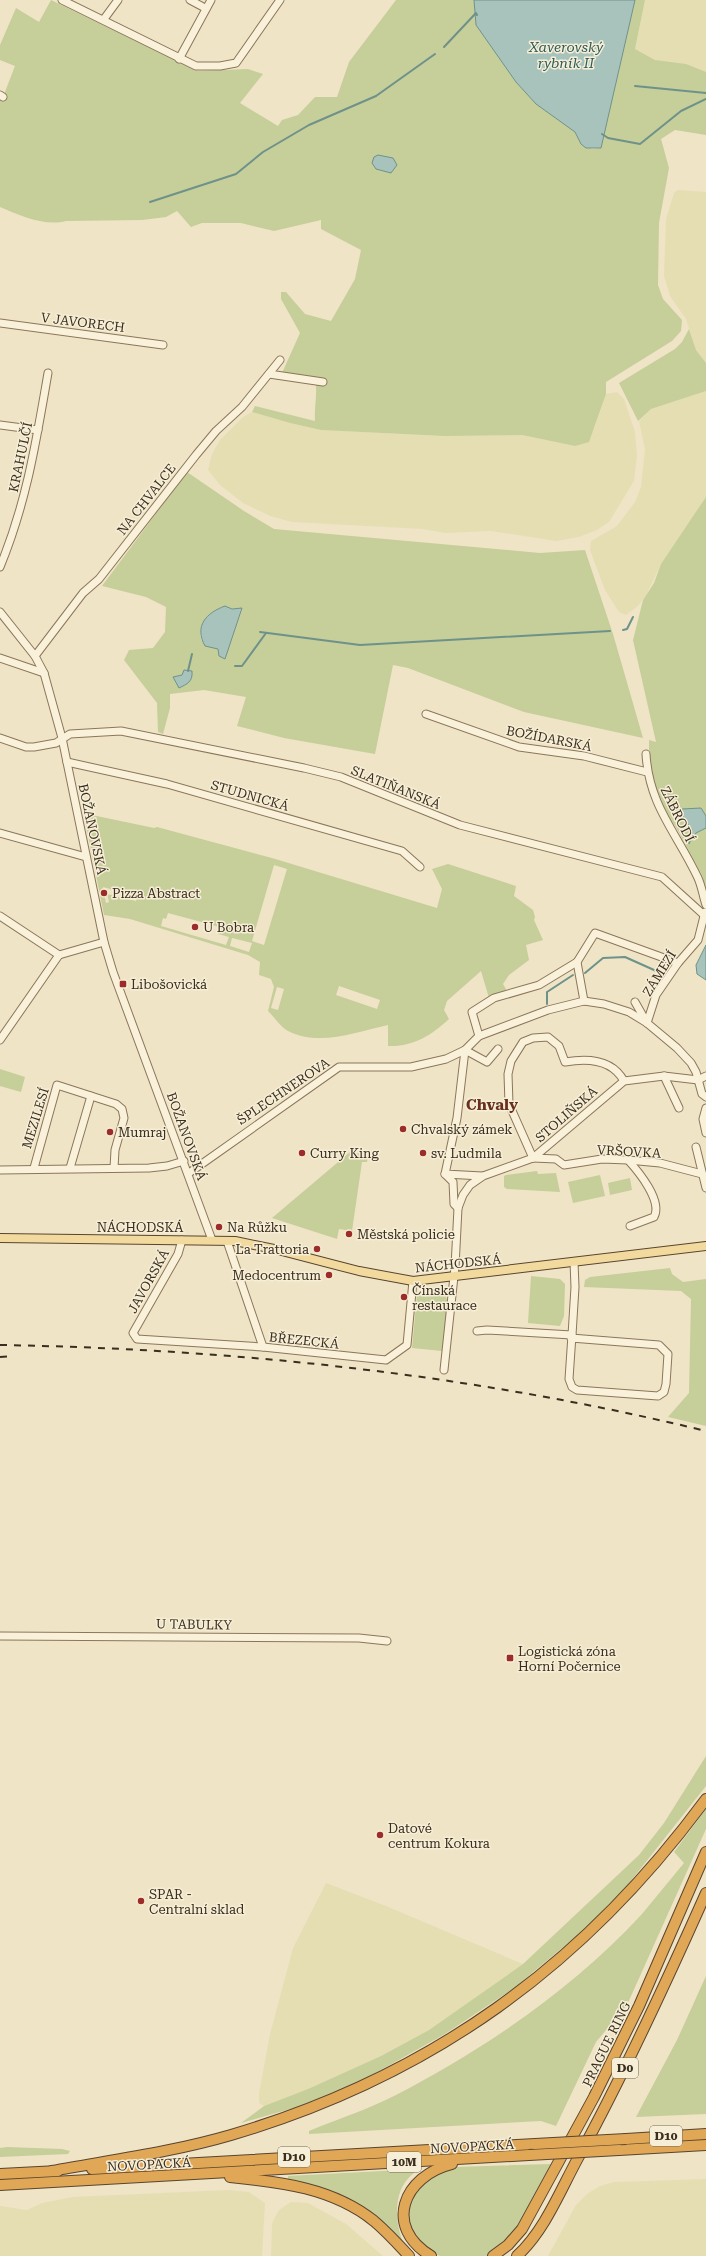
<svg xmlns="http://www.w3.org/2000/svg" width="706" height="2256" viewBox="0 0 706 2256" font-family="'Roboto Serif',serif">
  <rect width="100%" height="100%" fill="#efe4c6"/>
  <g fill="#e5deb3">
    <path d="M645,0H706V72L655,60L635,49Z"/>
    <path d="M678,190L706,192V363L696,350L686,319L670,296L664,276L666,219L674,193Z"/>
    <path d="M706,391V498L661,564L646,595L638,606L626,615L619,612L605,590L590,550L591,541L617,526L635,502L641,487L645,449L639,421L651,409Z"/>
    <path d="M617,392L624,399L635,432L637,456L634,481L609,522L597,530L579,537L556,541L491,531L445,533L423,529L292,522L270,516L243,503L220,485L208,470L212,454L220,440L243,417L252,412L290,423L321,430L444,436L522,435L575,446L594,429L606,394Z"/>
    <path d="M326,1883L386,1906L523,1964L429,2030L381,2056L308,2089L264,2106L259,2103V2093L270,2034L293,1948Z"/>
    <path d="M706,2179V2256H548L576,2205L587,2194L600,2186L614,2182Z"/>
    <path d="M228,2190L249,2192L265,2203L262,2256H0V2206L27,2210L42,2203L73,2197Z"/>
    <path d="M291,2202L308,2203L346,2224L383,2256H271L272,2224L275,2217L279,2210Z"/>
  </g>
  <g fill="#c6ce9a" fill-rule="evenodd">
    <path d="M51,0L198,71L248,69L263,74L240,103L278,126L282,120L298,115L315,97H337L349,62L396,0H474L476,25L516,82L536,104L575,132L581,144L592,149L601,148L635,0H645L635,49L655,60L686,64L706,72V135L675,130L661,139L669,168L659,223L658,285L663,299L682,320L681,331L672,341L606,382V394L589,442L575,446L522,435L444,436L321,430L290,423L252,412L255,406L315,421C314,406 318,393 315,379L282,373L300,333L281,299V292H286L305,314L331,321L355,279L361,250L321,229V220L274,231L241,223H202L191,227L177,211L166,217L142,220L66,221C45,227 19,215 0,207V99L3,97L15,66L0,60V45L16,8L39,22Z"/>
    <path d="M689,329L696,350L706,363V391L651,409L638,421L619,383L675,349L682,342Z"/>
    <path d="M187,472L244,511L274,529L540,553L585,550L613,634L643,738L524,712L408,668L393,665L375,754L284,738L237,726L246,697L204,690L170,694V708L163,734L158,732L157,703L124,660L129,650L153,648L165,632L166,607L146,597L102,586ZM220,608L242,609L225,659L219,656L218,649L202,641C196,626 208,615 220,608Z"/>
    <path d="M706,497V891L702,875L677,829L656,798L649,770V740L656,742L633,640L643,600L654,583L661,564Z"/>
    <path d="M84,815H92L154,828L157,827L272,858L437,908L442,889L432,869L448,864L516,886L514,896L533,910L535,917L534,920L543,940L526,945L529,960L509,975L503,984L507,991L489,998L481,971L447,1001L444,1010L449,1019C431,1036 412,1047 388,1046V1025C356,1032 319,1047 288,1031C281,1027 274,1017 268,1011L274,987L271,979L259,975L260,962L248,955L130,919L104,915ZM274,865L287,869L264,945L252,941ZM103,887L137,897L136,901L107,894L109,902L106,903ZM168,913L220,927L218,934L229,937L226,945L161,926L163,918L166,919ZM232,938L252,943L249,952L230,946ZM339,986L380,1000L377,1009L336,995ZM277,987L284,989L278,1010L271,1008Z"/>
    <path d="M0,1069L25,1077L21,1092L0,1086Z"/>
    <path d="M350,1152L366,1155L368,1157L367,1162H362L352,1231L339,1229L337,1239L272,1218Z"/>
    <path d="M537,1171L538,1174L556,1173L560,1192L507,1189L504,1187V1176L506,1175Z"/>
    <path d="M600,1175L605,1196L573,1203L568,1182Z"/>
    <path d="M630,1178L632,1190L610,1195L608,1183Z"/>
    <path d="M670,1268L672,1274L683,1282L706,1279V1426L668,1417L689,1393L691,1299L681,1291L584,1287L585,1280L590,1277Z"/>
    <path d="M531,1276L560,1279L565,1284L564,1316L560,1326L528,1323Z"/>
    <path d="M440,1292L446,1296L448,1305L442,1351L412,1348L417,1294Z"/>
    <path d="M706,1756V1786L626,1887L585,1929L514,1988L445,2034L356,2084L294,2108L241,2123L264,2106L308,2089L381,2056L429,2030L523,1964L639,1855L664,1823Z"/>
    <path d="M706,1809V1829L627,2005L596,2042L556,2126L541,2121L309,2134V2131C338,2119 369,2109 396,2095C485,2049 574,1988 642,1914C656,1897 670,1880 684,1863L674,1852Z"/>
    <path d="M706,1976V2114L636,2117L677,2040Z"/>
    <path d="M7,2147L62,2149L70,2151L68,2154L0,2157V2148Z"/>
    <path d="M551,2164C536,2191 516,2245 486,2256H440L427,2251L412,2231L407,2212L412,2196L431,2175L455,2167Z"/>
    <path d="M420,2169C393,2184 394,2215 402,2240C369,2208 334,2188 288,2179V2176Z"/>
  </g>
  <g fill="#a8c3bc" stroke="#6e928a">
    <path d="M474,0H635L601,148H586L581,144L575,132L536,104L516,82L476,25Z"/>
    <path d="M378,155L393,158L397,165L391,173L376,169L372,163L374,157Z"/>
    <path d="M225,606L232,609L242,608L225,659L219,656L218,649L205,646C194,626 206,613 225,606Z"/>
    <path d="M184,670L192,671C193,682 187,684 179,688L173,677L182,675Z"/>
    <path d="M701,808L706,816V828L696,833L693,837L692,830L680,812L682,809Z"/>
    <path d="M706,945V980L697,974L696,965Z"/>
  </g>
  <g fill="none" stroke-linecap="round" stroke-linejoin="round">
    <g stroke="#6e928a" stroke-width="2">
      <path d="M444,47L476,13L477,15"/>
      <path d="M635,86L706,93"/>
      <path d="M602,134L608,138L640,144L681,111L706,99"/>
      <path d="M150,202L236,174L263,152L309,125L376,96L435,54"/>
      <path d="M623,630L627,629L633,617"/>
      <path d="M260,632L360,645L610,631"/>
      <path d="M235,666H242L266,633"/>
      <path d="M188,671L192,654"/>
      <path d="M672,807L681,811"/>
      <path d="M689,843L692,835"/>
      <path d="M585,973L603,958L625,957L663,974"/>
      <path d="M547,1004V992L573,975"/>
    </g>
    <g stroke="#8b765b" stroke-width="9">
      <g id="minor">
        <path d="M62,0L196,66H220L236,63L280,0"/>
        <path d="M190,0L205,8"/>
        <path d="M104,19L118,0"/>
        <path d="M179,59L211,0"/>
        <path d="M0,95L3,97"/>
        <path d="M0,323L163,345"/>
        <path d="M269,374L323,382"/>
        <path d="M0,425L38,430"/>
        <path d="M0,567C27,501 36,442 48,373"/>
        <path d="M0,612L35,656L44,673L62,738L104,942L113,972L212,1240"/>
        <path d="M35,656L83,593L99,579L196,455L216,431L242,407L280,360"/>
        <path d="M0,658L44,673"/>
        <path d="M426,714L519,747L584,756L647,772"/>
        <path d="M0,738L26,747H34L56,743L70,734L121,731L304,768L341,777L460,825L662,877L705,916"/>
        <path d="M646,754C649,806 677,833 698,878C702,887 703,896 706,905"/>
        <path d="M67,762L167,784L402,851L420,867"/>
        <path d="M0,833L86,857"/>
        <path d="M0,916L59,955"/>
        <path d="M59,955L104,942"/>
        <path d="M584,1001L577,962L595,933L678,963"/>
        <path d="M635,1002L647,1023"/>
        <path d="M647,1023L656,995L678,963L698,940L705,912"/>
        <path d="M479,1036L472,1012L494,998L539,985L577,962"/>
        <path d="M0,1040L59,955"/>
        <path d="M664,1076L679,1108"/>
        <path d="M706,1108L703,1119L706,1133"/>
        <path d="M696,1147L706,1188"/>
        <path d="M533,1158L509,1104L508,1074L511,1061L523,1042L533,1038L548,1037L559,1046L565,1062C587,1058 612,1059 624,1081"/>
        <path d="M533,1158L556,1159L564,1165L602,1159L628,1160L660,1163L702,1174"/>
        <path d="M628,1160C638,1171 663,1201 654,1217L630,1226"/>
        <path d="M34,1168L57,1085L116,1104L122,1109L124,1118L115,1150L114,1168"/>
        <path d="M70,1168L91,1096"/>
        <path d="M0,1170L149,1168L167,1166L184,1161"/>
        <path d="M189,1173L339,1067H411L446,1059L465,1050L479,1036L548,1010L584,1001L604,1004L629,1012L647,1023L677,1048L691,1063L696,1072L702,1094L706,1097"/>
        <path d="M445,1174L453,1182L454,1204L458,1208"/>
        <path d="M482,1176L445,1174L457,1118L465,1050L487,1062L498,1049"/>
        <path d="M182,1240L178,1254L133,1333L137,1339L263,1347L386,1360L407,1345L413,1281"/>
        <path d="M227,1241L263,1347"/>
        <path d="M477,1331L487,1330L572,1335L575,1287L574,1262"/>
        <path d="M571,1338L659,1345L668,1354L666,1384L664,1392L658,1396L577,1390L572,1387L569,1379L572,1335"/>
        <path d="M444,1370L455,1267L458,1208L463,1195L470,1185L483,1176L533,1158L624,1081L664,1076L698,1080L706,1076"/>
        <path d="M0,1636L359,1638L387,1641"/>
      </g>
    </g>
    <g stroke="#59442f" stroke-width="10">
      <path id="major" d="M0,1238L235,1241L274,1249L359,1271L413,1281L706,1246"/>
    </g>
    <g stroke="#59442f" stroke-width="12">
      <g id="highway">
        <path d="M626,2139L706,2134"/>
        <path d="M619,2150L706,2145"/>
        <path d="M92,2169L535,2144"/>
        <path d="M52,2171C112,2160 173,2152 231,2135C431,2076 583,1966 706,1799"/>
        <path d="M0,2174L58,2171"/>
        <path d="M230,2177C281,2182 333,2188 374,2221C387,2232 398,2244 409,2256"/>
        <path d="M0,2185L529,2155"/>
        <path d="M431,2256C383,2227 403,2176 452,2164"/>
        <path d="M493,2256L508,2245L522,2229L594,2097L639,2006L706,1852"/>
        <path d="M517,2256C545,2230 560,2191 578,2158C625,2072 666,1983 706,1893"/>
      </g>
    </g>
    <use href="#minor" stroke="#faf1da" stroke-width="7"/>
    <use href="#major" stroke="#f2da9e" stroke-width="8"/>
    <use href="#highway" stroke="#dfa756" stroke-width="10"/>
    <g stroke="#3b2e1f" stroke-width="2" stroke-dasharray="7 7" stroke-linecap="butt">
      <path d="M0,1345C238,1349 475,1375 706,1431"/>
      <path d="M0,1357L13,1356"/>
    </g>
    <g stroke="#59442f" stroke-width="12" stroke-linecap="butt">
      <g id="highway-bridge">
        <path d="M535,2144L626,2139"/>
        <path d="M529,2155L619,2150"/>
      </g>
    </g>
    <use href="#highway-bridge" stroke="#dfa756" stroke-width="10"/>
  </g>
  <g fill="#9c2c2a" stroke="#f6eed6" stroke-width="1.5">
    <circle cx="104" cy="893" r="4"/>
    <circle cx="195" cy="927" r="4"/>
    <rect x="119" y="980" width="8" height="8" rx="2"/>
    <circle cx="403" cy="1129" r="4"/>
    <circle cx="110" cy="1132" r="4"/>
    <circle cx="302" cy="1153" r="4"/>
    <circle cx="423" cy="1153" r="4"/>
    <circle cx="219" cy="1227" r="4"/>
    <circle cx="349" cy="1234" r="4"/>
    <circle cx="317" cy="1249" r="4"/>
    <circle cx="329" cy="1275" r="4"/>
    <circle cx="404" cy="1297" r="4"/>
    <rect x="506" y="1654" width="8" height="8" rx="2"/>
    <circle cx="380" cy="1835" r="4"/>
    <circle cx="141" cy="1901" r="4"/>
  </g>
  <g text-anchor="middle" stroke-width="3" stroke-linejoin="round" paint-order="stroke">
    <g fill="#f6eed6" stroke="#736856" stroke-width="1">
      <rect x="612" y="2058" width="26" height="20" rx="3"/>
      <rect x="650" y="2126" width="32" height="20" rx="3"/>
      <rect x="278" y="2147" width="32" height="20" rx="3"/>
      <rect x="387" y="2152" width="34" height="20" rx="3"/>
    </g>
    <g font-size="12" font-weight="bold" fill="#3b2e1f">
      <text x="625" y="2072">D0</text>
      <text x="666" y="2140">D10</text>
      <text x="294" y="2161">D10</text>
      <text x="404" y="2166">10M</text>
    </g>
    <g font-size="13" fill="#3b2e1f" stroke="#f6eed6">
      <text transform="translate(83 322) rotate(7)" y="5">V JAVORECH</text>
      <text transform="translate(20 457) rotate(-78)" y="5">KRAHULČÍ</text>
      <text transform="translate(146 499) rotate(-52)" y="5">NA CHVALCE</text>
      <text transform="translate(549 738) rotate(11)" y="5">BOŽÍDARSKÁ</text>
      <text transform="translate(396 787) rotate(22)" y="5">SLATIŇANSKÁ</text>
      <text transform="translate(250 795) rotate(16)" y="5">STUDNICKÁ</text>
      <text transform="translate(678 814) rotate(64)" y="5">ZÁBRODÍ</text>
      <text transform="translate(93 829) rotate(78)" y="5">BOŽANOVSKÁ</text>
      <text transform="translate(659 973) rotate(-58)" y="5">ZÁMEZÍ</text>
      <text transform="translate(283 1091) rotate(-34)" y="5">ŠPLECHNEROVA</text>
      <text transform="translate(566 1114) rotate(-41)" y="5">STOLIŇSKÁ</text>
      <text transform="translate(35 1118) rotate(-73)" y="5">MEZILESÍ</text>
      <text transform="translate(187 1136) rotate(70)" y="5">BOŽANOVSKÁ</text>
      <text transform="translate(629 1151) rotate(3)" y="5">VRŠOVKA</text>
      <text x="140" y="1232">NÁCHODSKÁ</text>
      <text transform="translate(458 1263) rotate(-6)" y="5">NÁCHODSKÁ</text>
      <text transform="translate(148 1281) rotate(-61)" y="5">JAVORSKÁ</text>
      <text transform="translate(304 1340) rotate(6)" y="5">BŘEZECKÁ</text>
      <text transform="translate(194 1624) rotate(1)" y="5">U TABULKY</text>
      <text transform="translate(606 2044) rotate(-64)" y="5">PRAGUE RING</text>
      <text transform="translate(472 2146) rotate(-3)" y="5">NOVOPACKÁ</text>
      <text transform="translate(149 2164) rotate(-3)" y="5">NOVOPACKÁ</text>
    </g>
    <g font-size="13" fill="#3b2e1f" stroke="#f6eed6" text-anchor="start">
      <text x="112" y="898">Pizza Abstract</text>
      <text x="203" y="932">U Bobra</text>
      <text x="131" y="989">Libošovická</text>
      <text x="411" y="1134">Chvalský zámek</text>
      <text x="118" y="1137">Mumraj</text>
      <text x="310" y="1158">Curry King</text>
      <text x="431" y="1158">sv. Ludmila</text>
      <text x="227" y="1232">Na Růžku</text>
      <text x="357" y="1239">Městská policie</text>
      <text x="309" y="1254" text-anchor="end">La Trattoria</text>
      <text x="321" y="1280" text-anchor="end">Medocentrum</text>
      <text x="412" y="1295">Čínská<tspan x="412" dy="15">restaurace</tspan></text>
      <text x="518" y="1656">Logistická zóna<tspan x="518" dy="15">Horní Počernice</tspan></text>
      <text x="388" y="1833">Datové<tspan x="388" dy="15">centrum Kokura</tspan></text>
      <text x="149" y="1899">SPAR -<tspan x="149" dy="15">Centralní sklad</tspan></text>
    </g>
    <g font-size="14" font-style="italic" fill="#2e5b5a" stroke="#f6eed6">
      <text x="566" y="52">Xaverovský<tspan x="566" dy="16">rybník II</tspan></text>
    </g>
    <g font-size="15" font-weight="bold" fill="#69301e" stroke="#f6eed6">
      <text x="492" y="1110">Chvaly</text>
    </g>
  </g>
</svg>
